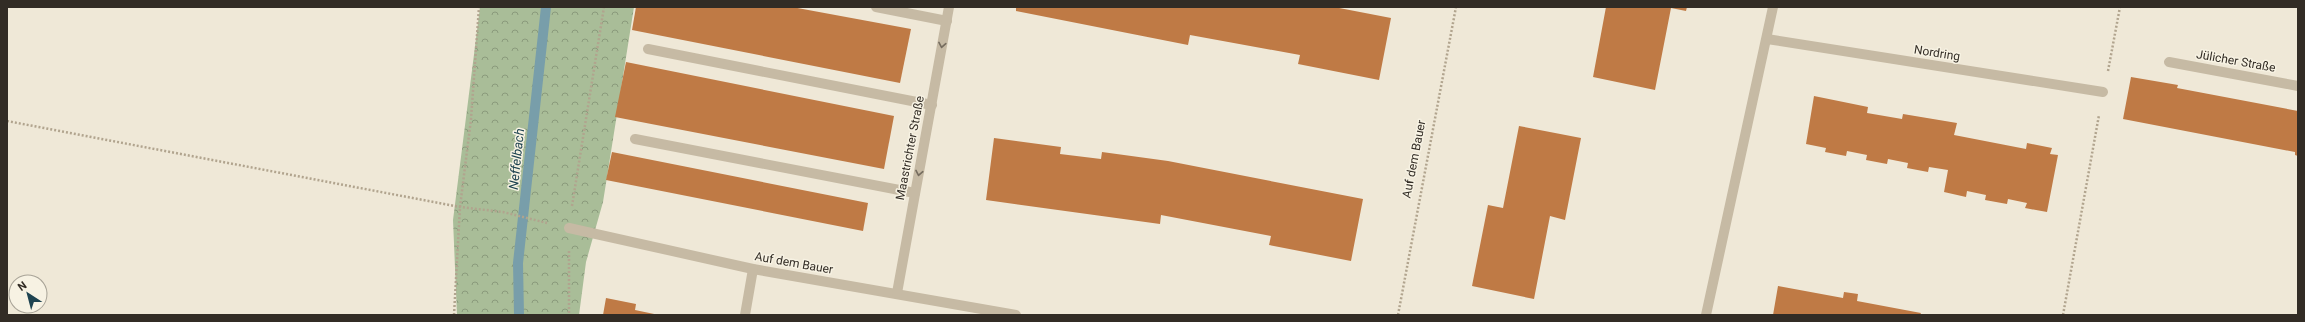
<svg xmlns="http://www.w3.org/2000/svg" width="2305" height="322" viewBox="0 0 2305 322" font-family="Roboto,sans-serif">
  <defs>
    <pattern id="forest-crowns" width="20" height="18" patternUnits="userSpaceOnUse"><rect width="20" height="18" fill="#a9bd98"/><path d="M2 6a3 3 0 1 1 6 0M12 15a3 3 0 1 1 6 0" fill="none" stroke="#8a9a7c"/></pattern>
  </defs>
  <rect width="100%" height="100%" fill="#efe8d7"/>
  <path fill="url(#forest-crowns)" d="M480,7H634L603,202L586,262L579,315H457L453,220Z"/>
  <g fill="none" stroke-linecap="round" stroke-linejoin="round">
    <path stroke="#789eaa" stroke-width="10" d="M519,315L518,263L546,7"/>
  </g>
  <g fill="#bf7a45">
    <path d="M636,7H792L911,29L900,83L632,30Z"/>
    <path d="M1016,7H1334L1391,18L1379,80L1298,64L1300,55L1190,35L1188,45L1016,11Z"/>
    <path d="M1606,7H1687L1686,11L1671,8L1655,90L1593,77Z"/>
    <path d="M626,62L894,116L884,169L615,117Z"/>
    <path d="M2131,77L2178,85L2177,88L2298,111V156L2295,155V152L2123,119Z"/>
    <path d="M1814,96L1868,107L1867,113L1902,119L1903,114L1957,123L1954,135L2026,149L2027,143L2052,148L2050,154L2058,155L2047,212L2025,208L2027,203L2008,199L2007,204L1985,200L1986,195L1967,191L1966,197L1944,192L1948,170L1929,167L1928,172L1907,168L1908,163L1888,159L1887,164L1866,160L1867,155L1847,151L1846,156L1825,152L1826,148L1806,144Z"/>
    <path d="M1519,126L1581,138L1565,220L1550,216L1534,299L1472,286L1488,205L1503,208Z"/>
    <path d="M994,138L1061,147L1060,154L1101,159L1102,152L1168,161L1363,199L1351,261L1269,245L1271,236L1161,215L1160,224L986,200Z"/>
    <path d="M612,152L868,203L863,231L606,180Z"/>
    <path d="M1778,286L1843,298L1844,292L1858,294L1857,301L1921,313L1920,315H1773Z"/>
    <path d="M606,298L636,304L635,310L659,315H603Z"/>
  </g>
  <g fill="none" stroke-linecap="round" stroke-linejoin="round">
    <g stroke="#b1a48e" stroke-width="2.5" stroke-dasharray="2 2" stroke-linecap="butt">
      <path d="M2108,71L2120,7"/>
      <path d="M7,121L460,207L503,212L547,223"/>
      <path d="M572,206L604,7"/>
      <path d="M569,251V315"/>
      <path d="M454,315L460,207L471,119L479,7"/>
      <path d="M1398,315L1456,7"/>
      <path d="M2063,315L2099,115"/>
    </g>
    <g stroke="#c6baa4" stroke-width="10">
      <path d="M876,7L947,21"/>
      <path d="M648,49L932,105"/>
      <path d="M2169,62L2298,86"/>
      <path d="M635,139L915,193"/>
    </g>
    <g stroke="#c6baa4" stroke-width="10">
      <path d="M1767,39L2103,92"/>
      <path d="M569,228L753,269L1016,315"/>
      <path d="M897,293L949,7"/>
      <path d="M745,315L753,269"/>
      <path d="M1706,315L1773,7"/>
    </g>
  </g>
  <defs><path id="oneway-chevron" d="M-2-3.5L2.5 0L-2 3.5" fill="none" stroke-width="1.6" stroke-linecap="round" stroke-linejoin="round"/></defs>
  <g stroke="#756c5e">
    <use href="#oneway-chevron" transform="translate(942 45) rotate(100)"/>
    <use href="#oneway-chevron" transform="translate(919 173) rotate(101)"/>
  </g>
  <g text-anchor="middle" stroke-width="3" stroke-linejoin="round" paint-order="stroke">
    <g font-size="12" fill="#322c25" stroke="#f7f2e3">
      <text transform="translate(1937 53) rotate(9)" y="4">Nordring</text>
      <text transform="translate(2236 61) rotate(10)" y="4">Jülicher Straße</text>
      <text transform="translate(910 148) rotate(-79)" y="4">Maastrichter Straße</text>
      <text transform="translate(1414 159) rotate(-79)" y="4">Auf dem Bauer</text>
      <text transform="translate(794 263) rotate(10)" y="4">Auf dem Bauer</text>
    </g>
    <g font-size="13" font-style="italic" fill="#1e4350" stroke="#f7f2e3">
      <text transform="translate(516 159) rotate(-84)" y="5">Neffelbach</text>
    </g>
  </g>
  <rect width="2305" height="322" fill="none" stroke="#322c25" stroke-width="16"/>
  <g transform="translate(28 294) rotate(324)"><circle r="19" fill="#f7f2e3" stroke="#a8a397"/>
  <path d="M0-3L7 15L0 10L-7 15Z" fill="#1e4350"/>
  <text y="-6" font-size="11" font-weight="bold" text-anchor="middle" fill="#322c25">N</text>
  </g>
</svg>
